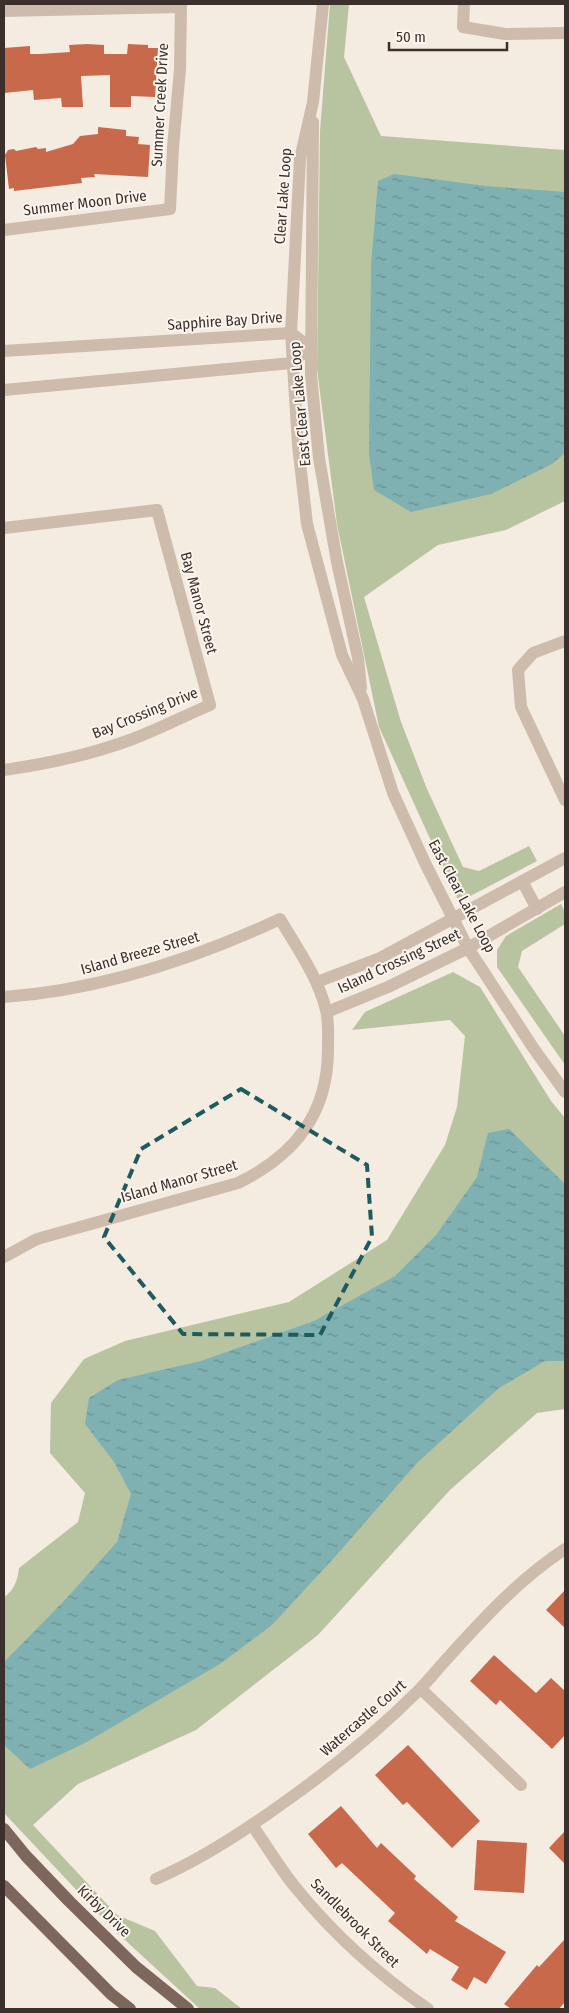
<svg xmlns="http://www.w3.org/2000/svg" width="569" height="2013" viewBox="0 0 569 2013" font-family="'Fira Sans Condensed',sans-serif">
  <defs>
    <pattern id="water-ripples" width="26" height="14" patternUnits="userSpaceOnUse" patternTransform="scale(1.25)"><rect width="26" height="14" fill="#7fb0b2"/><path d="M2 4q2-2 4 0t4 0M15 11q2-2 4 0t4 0" fill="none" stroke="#699091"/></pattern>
  </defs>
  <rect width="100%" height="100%" fill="#f4ebe1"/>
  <g fill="#b8c4a0">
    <path d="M330,4H349L344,57L381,136L565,150V501L506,530L438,545L364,597L401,722L427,789L463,867L479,871L529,846L537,861L459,902L379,727L337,524L317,369L320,131Z"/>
    <path d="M561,904L565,912V924L522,951L518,967L565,1036V1065L497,967V950L506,936Z"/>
    <path d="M453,972L480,987L551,1101L565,1118V1409L537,1413L450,1490L318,1635L196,1730L78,1784L33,1825L117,1915L155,1931L197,1986L215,1988L242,2009H200L113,1929L4,1813V1597C14,1591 18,1579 19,1568L78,1522L85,1493L50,1453L51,1403L84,1359L125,1341L289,1302L387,1240L445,1145L457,1107L465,1036L450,1020L352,1030L365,1012Z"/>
  </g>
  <g fill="url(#water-ripples)">
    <path d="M394,174L486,186L565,192V453L552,464L491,494L411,512L374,490L369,454L371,266L378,181Z"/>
    <path d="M509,1129L565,1184V1361H545L499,1388L417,1463L333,1559L272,1625L220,1664L85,1743L30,1769L4,1745V1662L64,1601L117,1542L131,1494L114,1462L85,1424L89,1398L118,1380L201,1361L314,1321L395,1276L436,1235L477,1177L488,1133Z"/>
  </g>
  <g fill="#c8694b">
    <path d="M87,44L104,45V54H127L128,44L148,45V48H158L155,97L131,96V107H110V75L81,76L83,107H62L61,98L34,100L33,90L4,93V48L30,46V54H40L70,52L69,45Z"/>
    <path d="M98,127L126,130V136L139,137L138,144L150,145L148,177L94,174L95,177L81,178L82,183L14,191V188L9,189L5,155L8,150L14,149L16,151L36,147L38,149L46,148V152L73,144L80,136L98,134Z"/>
    <path d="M565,1590V1628L546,1610Z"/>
    <path d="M494,1655L536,1693L551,1678L565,1691V1735L552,1749L500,1700L496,1705L470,1681Z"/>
    <path d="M408,1745L480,1821L452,1848L407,1802L403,1805L375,1775Z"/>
    <path d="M341,1806L377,1848L381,1843L416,1876L414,1879L458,1917L455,1921L506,1952L486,1984L474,1977L467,1990L451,1980L459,1967L430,1949L427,1954L388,1921L395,1913L342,1863L336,1868L308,1834Z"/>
    <path d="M565,1831V1864L549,1848Z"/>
    <path d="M477,1840L527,1843L524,1893L474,1890Z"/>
    <path d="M565,1939V2002L559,2009H511L504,2004L537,1965L539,1967Z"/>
  </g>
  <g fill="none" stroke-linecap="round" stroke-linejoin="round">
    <g stroke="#cdbbac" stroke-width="12">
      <path d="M323,4L313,102L300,159L291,333L298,445L307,524L342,655L363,699L393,793L426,865L468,948L534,1049L565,1092"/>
      <path d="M464,4L463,27L505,34L565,33"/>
      <path d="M4,11L180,7"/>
      <path d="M313,122L311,375L319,458L337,562L358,658L361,688"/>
      <path d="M4,230L170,209L173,148L180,69L181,4"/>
      <path d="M4,351L291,333L310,347L292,363L4,390"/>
      <path d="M4,528L157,510L210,705C184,716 157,730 130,740C89,755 47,764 4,770"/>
      <path d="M565,641L533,653L518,670L521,707L565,800"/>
      <path d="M522,881L537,909"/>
      <path d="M317,982L380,958L565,858"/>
      <path d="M4,997C101,990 192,960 280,919C297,948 318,977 326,1010C329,1022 328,1037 328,1049C328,1114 295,1155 238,1183L37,1239L4,1257"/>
      <path d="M327,1012L388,987L468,948L565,892"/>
      <path d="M421,1689L521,1785"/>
      <path d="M252,1825C267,1846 280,1869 296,1888C334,1935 379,1975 428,2009"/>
      <path d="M156,1879C200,1860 240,1834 279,1806C329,1771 376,1733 419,1690C428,1681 436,1671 444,1662C481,1621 519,1579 565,1549"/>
    </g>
    <g stroke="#7d675c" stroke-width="12">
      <path d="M4,1829L26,1856L69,1901L136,1967L188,2009"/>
      <path d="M4,1886L111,1994L130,2009"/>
    </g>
  </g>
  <path fill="none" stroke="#1f5a5e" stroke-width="4" stroke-dasharray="10 6" stroke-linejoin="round" d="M241,1089L367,1165L372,1237L320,1335L183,1334L104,1237L141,1149Z"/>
  <g text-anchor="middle" stroke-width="4" stroke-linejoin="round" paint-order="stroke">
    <g font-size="15" fill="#3b302b" stroke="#fbf5ee">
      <text transform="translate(160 105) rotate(-87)" y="5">Summer Creek Drive</text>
      <text transform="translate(283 196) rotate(-86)" y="5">Clear Lake Loop</text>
      <text transform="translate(85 203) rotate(-7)" y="5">Summer Moon Drive</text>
      <text transform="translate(225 321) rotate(-4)" y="5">Sapphire Bay Drive</text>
      <text transform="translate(300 404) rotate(-95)" y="5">East Clear Lake Loop</text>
      <text transform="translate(199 603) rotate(75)" y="5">Bay Manor Street</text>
      <text transform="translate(145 713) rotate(-22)" y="5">Bay Crossing Drive</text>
      <text transform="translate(462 896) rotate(62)" y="5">East Clear Lake Loop</text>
      <text transform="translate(140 953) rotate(-16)" y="5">Island Breeze Street</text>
      <text transform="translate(399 961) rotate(-25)" y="5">Island Crossing Street</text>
      <text transform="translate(179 1181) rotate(-16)" y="5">Island Manor Street</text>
      <text transform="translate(363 1718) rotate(-41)" y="5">Watercastle Court</text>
      <text transform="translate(104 1911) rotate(44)" y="5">Kirby Drive</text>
      <text transform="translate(355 1923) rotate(45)" y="5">Sandlebrook Street</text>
    </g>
  </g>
  <rect width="569" height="2013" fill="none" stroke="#3b302b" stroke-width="10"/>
  <path d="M389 42v8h118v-8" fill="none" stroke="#3b302b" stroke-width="2.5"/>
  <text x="396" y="42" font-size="15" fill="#3b302b" stroke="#fbf5ee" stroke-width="4" paint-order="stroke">50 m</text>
</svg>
